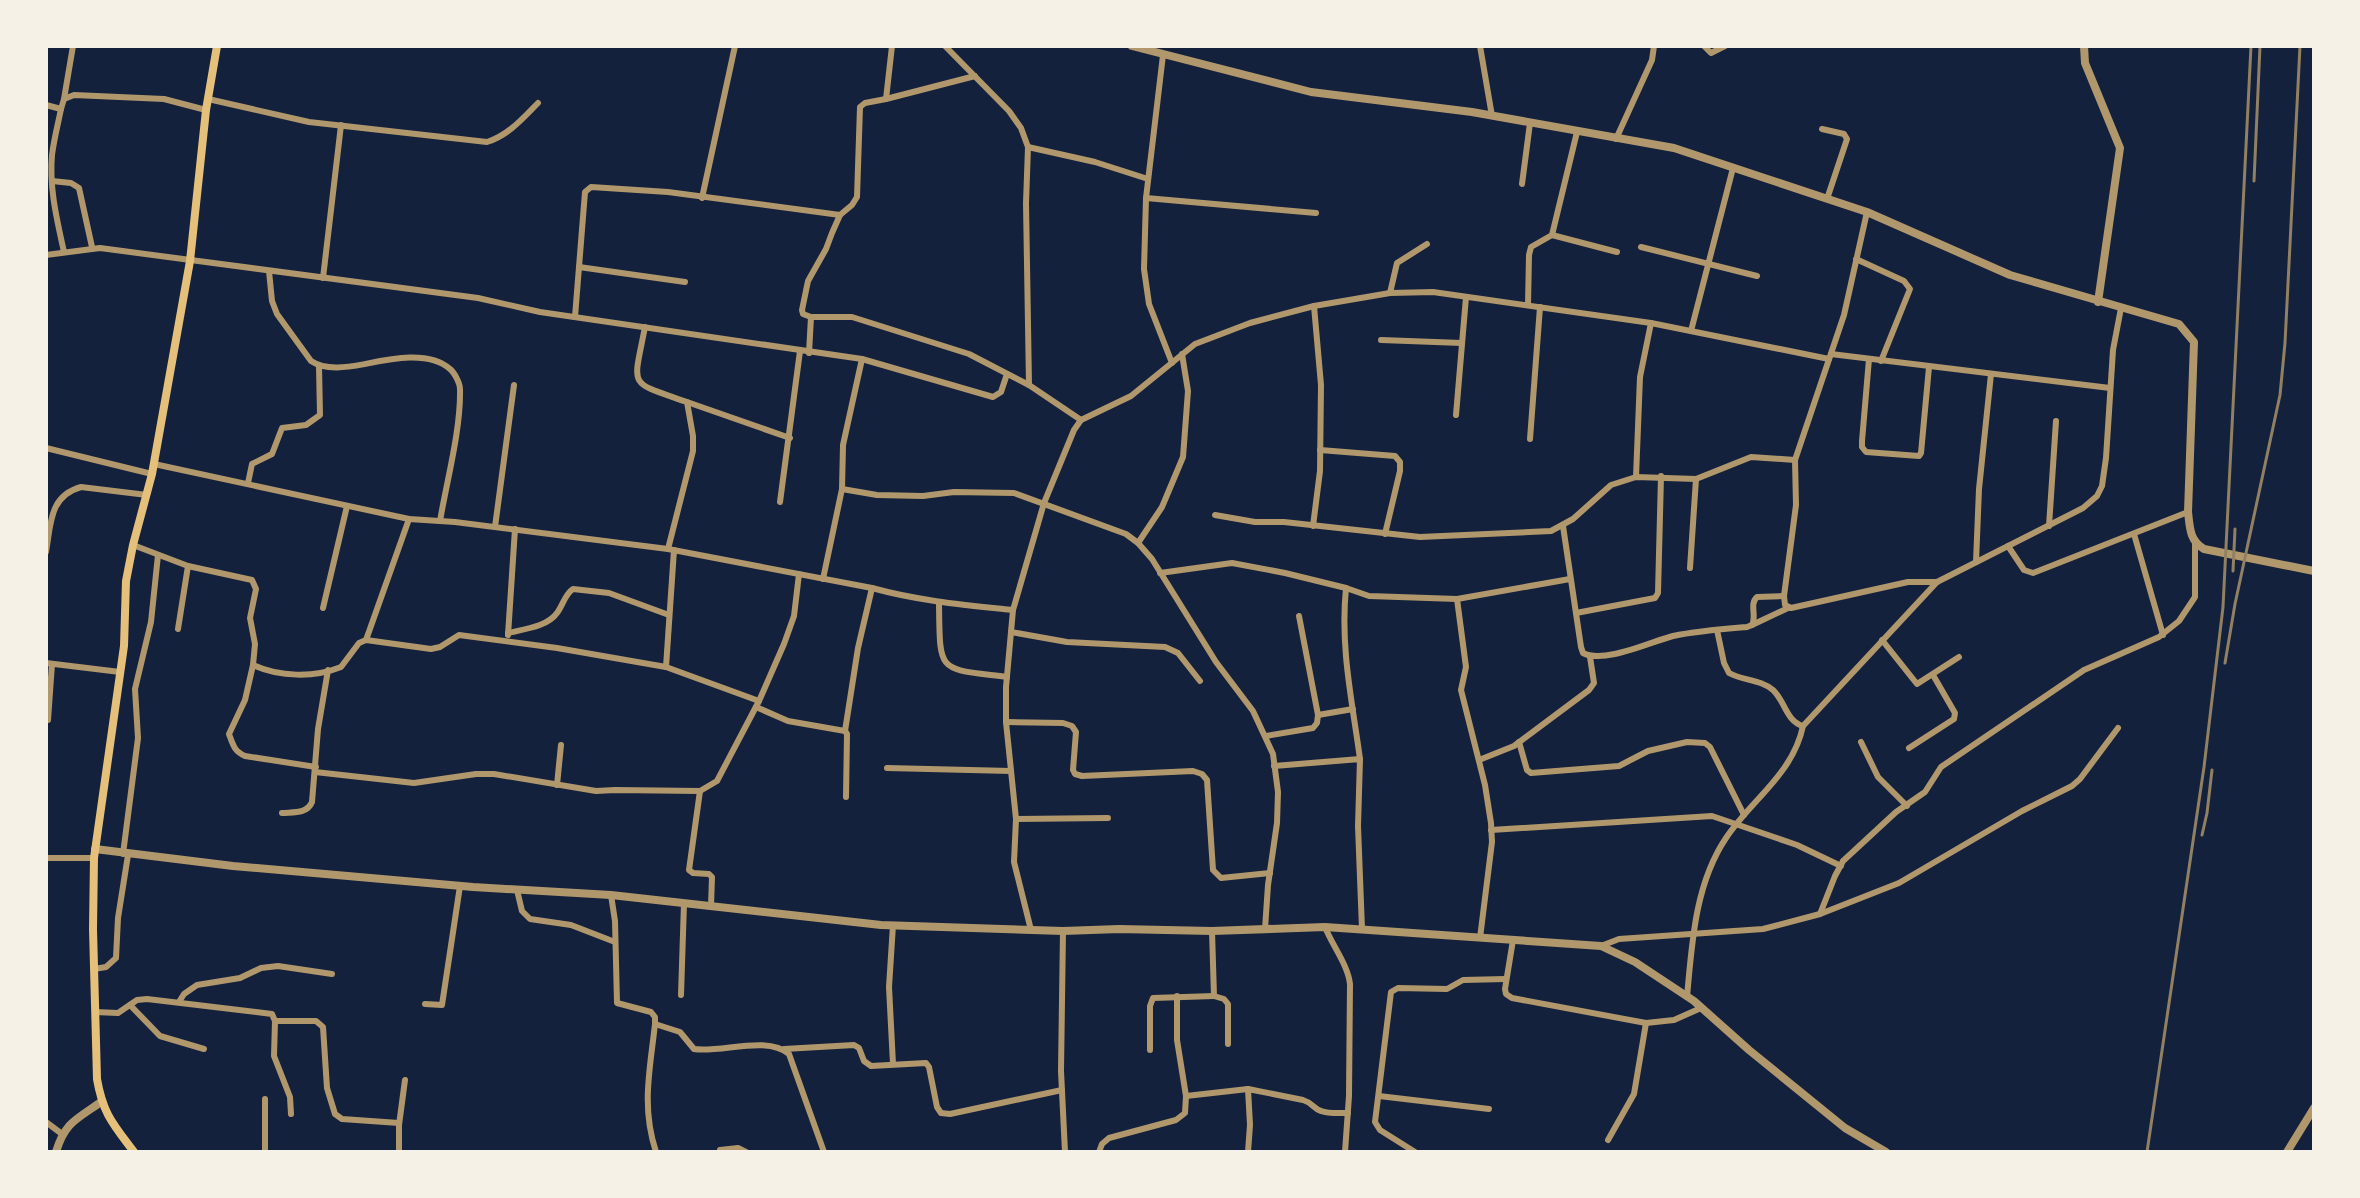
<svg xmlns="http://www.w3.org/2000/svg" width="2360" height="1198" viewBox="0 0 2360 1198" font-family="'Roboto Serif',serif">
  <rect width="100%" height="100%" fill="#14213d"/>
  <g fill="none" stroke-linecap="round" stroke-linejoin="round">
    <g stroke="#b1986c" stroke-width="6">
      <path d="M945,46L1009,111L1021,128L1028,147L1026,203L1029,385"/>
      <path d="M1480,46L1492,116"/>
      <path d="M1704,46L1711,53L1725,46"/>
      <path d="M1163,55L1146,198L1144,269L1149,304L1172,363"/>
      <path d="M64,99L73,46"/>
      <path d="M208,99L309,122L487,142C509,135 523,118 538,103"/>
      <path d="M886,99L892,46"/>
      <path d="M46,105L61,109L64,99L74,95L164,99L206,110"/>
      <path d="M61,109C58,124 54,139 52,155C49,188 57,220 64,252"/>
      <path d="M1822,129L1844,134L1847,139L1827,199"/>
      <path d="M1616,139L1652,60L1654,46"/>
      <path d="M1028,147L1095,162L1148,179"/>
      <path d="M52,181L71,183L79,188L92,247"/>
      <path d="M1522,184L1530,123"/>
      <path d="M702,198L735,46"/>
      <path d="M1146,198L1316,213"/>
      <path d="M1867,212L1844,315L1795,460L1796,505L1784,596L1785,605L1791,608L1908,582H1937"/>
      <path d="M1552,235L1617,252"/>
      <path d="M1641,247L1757,276"/>
      <path d="M46,255L100,248L478,298L540,312L862,359L993,397L1001,392L1007,374"/>
      <path d="M1856,259L1904,281L1910,289L1881,361"/>
      <path d="M579,267L685,282"/>
      <path d="M269,271L272,301L277,314L311,361C326,371 348,367 365,364C389,359 429,350 450,369C454,372 460,383 460,389C461,429 447,480 440,521"/>
      <path d="M323,278L341,125"/>
      <path d="M1390,293L1397,263L1427,244"/>
      <path d="M1528,305L1529,255L1531,247L1552,235L1577,132"/>
      <path d="M575,317L585,192L591,187L668,192L840,215"/>
      <path d="M811,317L803,314L802,310L808,281L826,249L832,233L840,215L852,205L857,197L860,107L865,103L886,99L975,76"/>
      <path d="M645,327C633,389 627,381 687,402L693,436V451L668,549"/>
      <path d="M1691,331L1733,168"/>
      <path d="M1381,340L1462,343"/>
      <path d="M809,353L811,317H852L969,354L1029,385L1081,420"/>
      <path d="M1831,354L2110,388"/>
      <path d="M1869,359L1862,441V447L1866,452L1919,456L1921,453L1929,367"/>
      <path d="M687,402L790,438"/>
      <path d="M1456,415L1466,297"/>
      <path d="M1530,439L1540,307"/>
      <path d="M46,448L152,474"/>
      <path d="M1320,450L1395,456L1400,462V471L1385,534"/>
      <path d="M154,464L409,519L455,522L668,549L872,588C919,601 965,605 1013,610"/>
      <path d="M1636,477L1640,377L1651,323"/>
      <path d="M248,483L252,464L272,454L282,428L306,425L320,415L319,366"/>
      <path d="M842,489L877,495L923,496L954,492L1014,493L1126,534L1138,543L1152,559L1216,662L1253,711L1273,754L1278,792L1277,823L1268,885L1265,929"/>
      <path d="M780,502L800,351"/>
      <path d="M1215,515L1255,522H1284L1420,537L1551,531L1573,519L1611,485L1636,477L1696,479L1751,457L1795,460"/>
      <path d="M1313,526L1320,471L1321,385L1314,306"/>
      <path d="M1563,526L1581,647L1583,653C1604,664 1650,642 1673,636C1697,631 1723,629 1747,627L1752,625C1757,616 1749,604 1757,597L1784,596"/>
      <path d="M2049,526L2056,421"/>
      <path d="M495,527L514,385"/>
      <path d="M2134,534L2163,635"/>
      <path d="M1138,543L1162,507L1183,457L1188,391L1182,354"/>
      <path d="M133,545L188,566L252,580L256,589L250,618L255,644L253,665C279,677 314,678 341,667L359,643L366,640L431,649L440,647L459,635L557,648L666,667L759,701"/>
      <path d="M2008,546L2024,570L2033,573L2188,512"/>
      <path d="M46,552C51,524 49,496 81,487L147,495"/>
      <path d="M1976,562L1979,489L1991,374"/>
      <path d="M1690,568L1696,479"/>
      <path d="M1160,573L1232,563L1285,573L1346,588L1369,596L1457,599L1570,579"/>
      <path d="M823,579L842,489L843,445L862,359"/>
      <path d="M1346,588C1340,647 1352,700 1360,759"/>
      <path d="M1457,599L1466,667L1461,690L1485,785L1491,823L1492,842L1480,938"/>
      <path d="M939,603C940,675 937,668 1007,677"/>
      <path d="M323,608L347,506"/>
      <path d="M1576,613L1655,598L1658,593L1661,476"/>
      <path d="M1752,625L1788,608"/>
      <path d="M178,629L188,566"/>
      <path d="M1717,630L1724,663L1729,673C1743,681 1760,679 1773,690C1785,701 1786,721 1803,726"/>
      <path d="M1011,632L1067,642L1165,647L1178,653L1200,681"/>
      <path d="M508,633C524,629 547,627 557,613C563,605 565,594 573,589L609,593L669,615"/>
      <path d="M508,635L515,529"/>
      <path d="M366,640L409,519"/>
      <path d="M1882,640L1917,684L1959,657"/>
      <path d="M46,663L120,672"/>
      <path d="M253,665L245,700L229,734C233,745 234,751 245,756L316,767"/>
      <path d="M666,667L674,550"/>
      <path d="M756,707L788,721L845,731L847,734L846,797"/>
      <path d="M1318,715L1353,709"/>
      <path d="M48,720L52,664"/>
      <path d="M1006,722L1063,723L1072,726L1076,732L1073,770L1075,774L1082,776L1193,771L1202,774L1207,780L1213,870L1221,878L1270,873"/>
      <path d="M845,731L858,648L872,588"/>
      <path d="M1266,736L1313,728L1317,723L1318,715L1299,616"/>
      <path d="M1519,742L1527,770L1531,773L1619,766L1648,751L1687,742L1705,743L1710,747L1744,815"/>
      <path d="M1861,742L1878,777L1907,806"/>
      <path d="M1909,748L1954,719L1955,713L1933,675"/>
      <path d="M1479,760L1514,746L1589,690L1594,683L1590,657"/>
      <path d="M1274,766L1360,759L1358,826L1362,929"/>
      <path d="M887,768L1011,771"/>
      <path d="M315,772L414,783L476,774H494L596,791L615,790L700,791"/>
      <path d="M557,785L561,745"/>
      <path d="M282,813C294,812 307,814 312,802L318,729L328,670"/>
      <path d="M1016,819L1108,818"/>
      <path d="M1491,830L1712,816L1797,845L1841,866"/>
      <path d="M123,854L138,738L135,689L151,622L158,555"/>
      <path d="M46,858H94"/>
      <path d="M517,890L522,911L530,919L571,925L615,942"/>
      <path d="M611,895L615,921L617,1003L651,1012L655,1017V1024L680,1032L694,1049C722,1053 767,1035 789,1054L824,1152"/>
      <path d="M711,906L712,877L709,874L693,873L689,870L700,791L717,781L759,701L784,644L794,616L799,574"/>
      <path d="M1820,914L1835,876L1843,861L1896,812L1925,792L1941,767L2084,670L2159,637L2179,621L2195,597V544"/>
      <path d="M1325,927C1332,945 1348,965 1350,984L1349,1096L1345,1152"/>
      <path d="M1031,930L1014,862L1016,819L1006,722V687L1013,610L1044,503L1074,430L1081,420L1131,396L1195,344L1250,323L1314,306L1390,293L1433,292L1651,323L1829,359"/>
      <path d="M1063,931L1061,1071L1065,1152"/>
      <path d="M1212,931L1214,996L1224,999L1228,1004V1044"/>
      <path d="M1513,940L1505,989L1506,994L1512,998L1646,1023L1674,1020L1701,1008"/>
      <path d="M1601,946L1619,939L1763,929L1820,914L1899,883L2022,811L2072,786L2080,779L2118,728"/>
      <path d="M94,969L106,967L116,958L118,918L128,855"/>
      <path d="M681,995L684,903"/>
      <path d="M1687,997C1692,943 1695,884 1726,838C1752,799 1793,774 1803,726L1937,582L2083,508L2097,496L2102,486L2106,458L2113,350L2121,308"/>
      <path d="M179,1002L184,994L197,985L240,978L261,968L278,966L332,974"/>
      <path d="M425,1004L442,1005L460,886"/>
      <path d="M130,1005L160,1036L204,1049"/>
      <path d="M95,1012L118,1013L137,1000L147,999L272,1014L275,1021L274,1056L290,1097L291,1114"/>
      <path d="M275,1021H316L323,1027L327,1088L335,1114L342,1119L399,1123"/>
      <path d="M655,1024C650,1070 641,1106 656,1152"/>
      <path d="M784,1049L854,1045L859,1048L864,1061L871,1066L926,1063L929,1067L937,1107L941,1113L950,1114L1062,1090"/>
      <path d="M1150,1050V1006L1153,998L1214,996"/>
      <path d="M893,1064L889,987L893,925"/>
      <path d="M1186,1096L1248,1089L1303,1100C1313,1103 1314,1109 1321,1111C1329,1114 1339,1113 1348,1113"/>
      <path d="M1379,1096L1489,1109"/>
      <path d="M265,1099V1152"/>
      <path d="M46,1122L62,1134"/>
      <path d="M1608,1140L1634,1094L1646,1023"/>
      <path d="M720,1150L738,1148L746,1152"/>
      <path d="M399,1152V1125L405,1080"/>
      <path d="M1099,1152L1102,1144L1109,1138L1176,1120L1185,1113L1186,1096L1177,1040V996"/>
      <path d="M1248,1152L1250,1125L1248,1089"/>
      <path d="M1415,1152L1380,1130L1375,1122L1391,992L1398,988L1447,989L1463,980L1506,979"/>
    </g>
    <g stroke="#b1986c" stroke-width="8">
      <path d="M1132,46L1311,92L1472,112L1674,148L1867,212L2010,275L2179,324L2194,342L2188,512C2190,527 2189,540 2204,549L2314,571"/>
      <path d="M2084,46L2085,63L2120,148L2098,302"/>
      <path d="M95,849L233,866L473,887L611,895L881,925L1063,931L1119,929L1212,931L1325,927L1601,946L1635,962L1694,1001L1749,1050L1845,1128L1886,1152"/>
      <path d="M56,1152C65,1122 77,1119 101,1102"/>
      <path d="M2287,1152L2314,1108"/>
    </g>
    <path stroke="#e5c07b" stroke-width="8" d="M134,1152C113,1124 103,1114 97,1079L93,929L94,858L124,646L126,581L133,545L152,474L190,261L206,110L217,46"/>
    <g stroke="#918062" stroke-width="3">
      <path d="M2254,181L2260,46"/>
      <path d="M2233,571L2235,529"/>
      <path d="M2225,663L2235,604L2280,395L2285,343L2300,46"/>
      <path d="M2202,835L2207,813L2212,770"/>
      <path d="M2147,1152L2204,767L2223,607L2251,46"/>
    </g>
  </g>
  <rect width="2360" height="1198" fill="none" stroke="#f6f1e7" stroke-width="96"/>
</svg>
